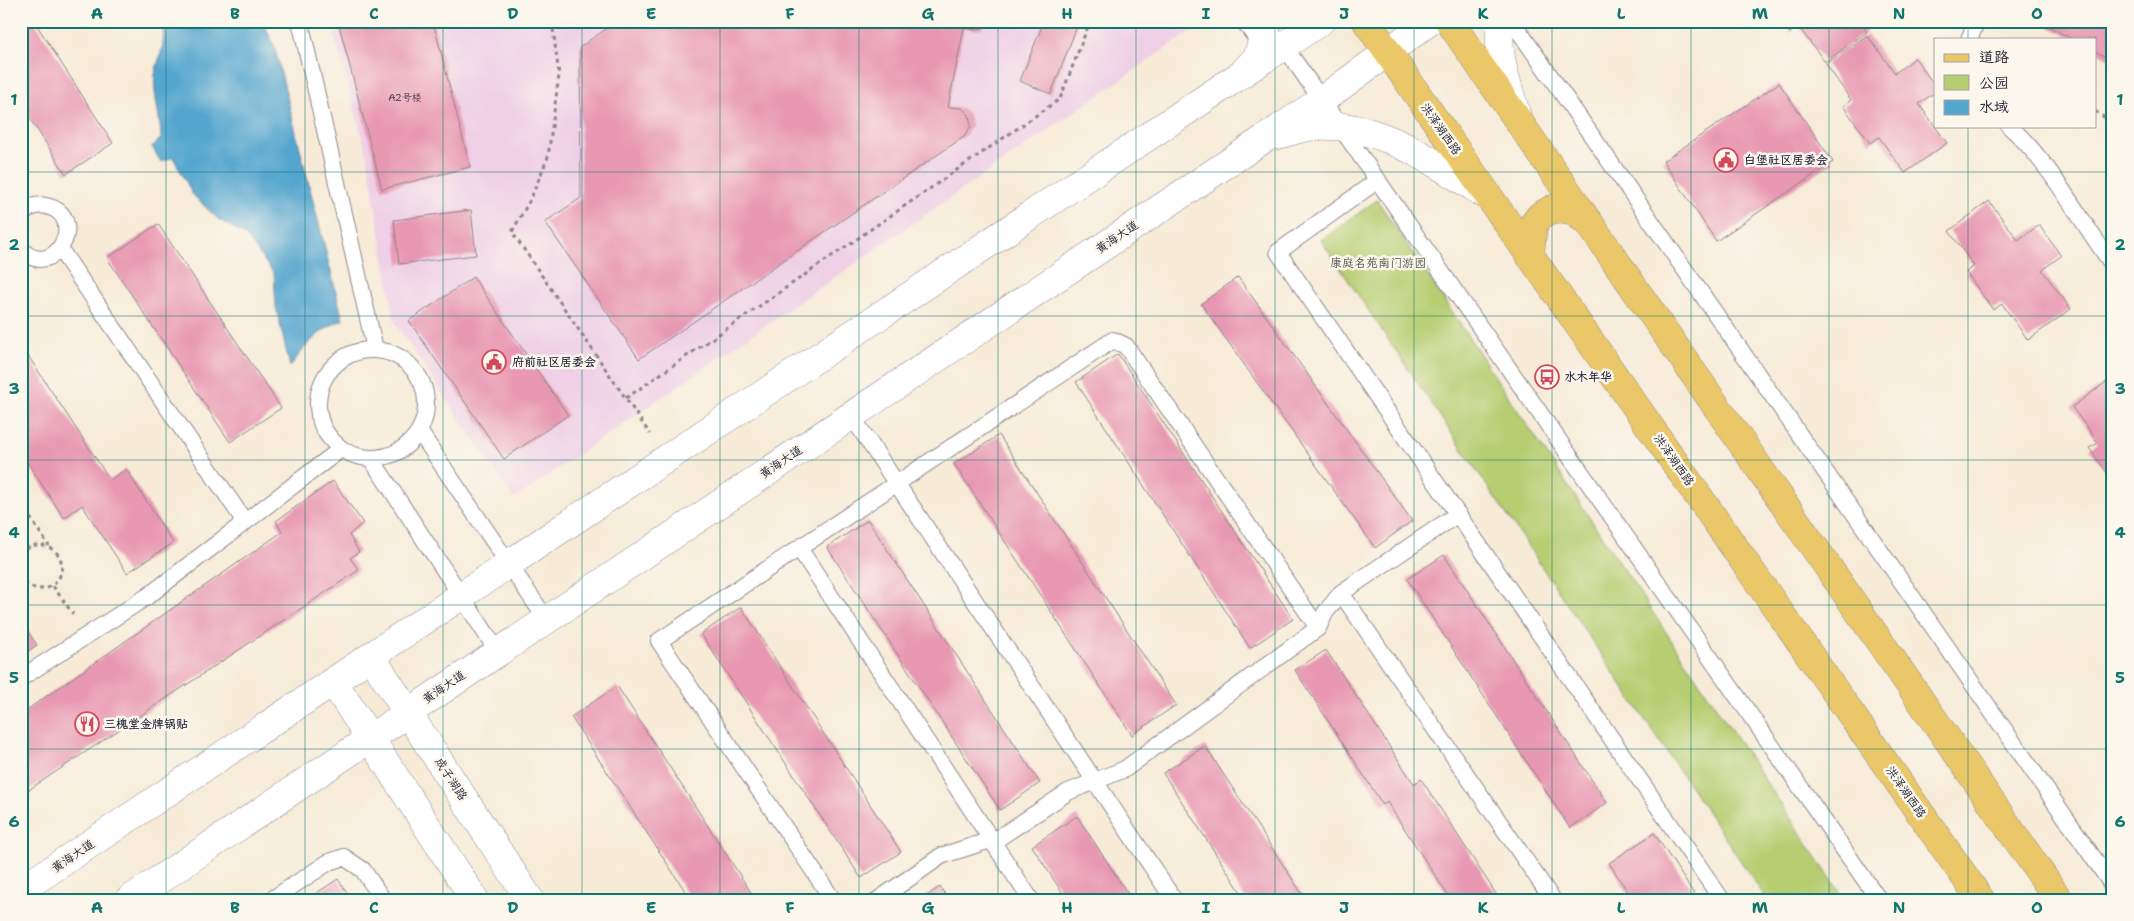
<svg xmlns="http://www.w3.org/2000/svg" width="2134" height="921" viewBox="0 0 2134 921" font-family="'Shantell Sans','LXGW WenKai TC',sans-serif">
  <rect width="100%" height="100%" fill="#fbf7ec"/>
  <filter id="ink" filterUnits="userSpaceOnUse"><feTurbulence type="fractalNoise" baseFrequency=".02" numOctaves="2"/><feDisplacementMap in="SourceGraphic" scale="10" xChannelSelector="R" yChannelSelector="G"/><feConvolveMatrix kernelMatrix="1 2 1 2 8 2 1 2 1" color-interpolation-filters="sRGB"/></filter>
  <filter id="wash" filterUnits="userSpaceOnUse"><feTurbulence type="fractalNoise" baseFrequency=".0096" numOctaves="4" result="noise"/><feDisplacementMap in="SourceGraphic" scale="20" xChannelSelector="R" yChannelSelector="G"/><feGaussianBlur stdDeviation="1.12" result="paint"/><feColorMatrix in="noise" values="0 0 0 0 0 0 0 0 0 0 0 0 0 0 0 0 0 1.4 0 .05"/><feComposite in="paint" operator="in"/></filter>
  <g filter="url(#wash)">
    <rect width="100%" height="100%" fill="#f7ebd8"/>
    <path fill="#efd0e6" d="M330,21H1206L514,499L395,323L367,154Z"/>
    <path fill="#b6cd71" stroke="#6c7856" d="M1377,200L1845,900H1767L1321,240Z"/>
    <path fill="#55a6cf" stroke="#3c6485" d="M160,21H263L274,45L343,320C319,329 305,346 290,367L276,307L274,274L246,236L218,219L193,195L173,157L161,162L152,147L161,138C161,121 152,88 155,75C158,57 169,40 160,21Z"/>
    <g id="blocks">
      <g fill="#e898b2">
        <path d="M31,21H34L113,143L66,174L21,105V28Z"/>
        <path d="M338,21H433L470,167L382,189Z"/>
        <path d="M617,21H989L982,28L976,30L964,28L948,107L962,108L969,115L971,126L965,136L639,359L545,222L581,198L580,47Z"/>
        <path d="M1044,21H1079L1051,94L1020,81Z"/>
        <path d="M1781,21H1859L1867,32L1825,62L1798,26L1790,33Z"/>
        <path d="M2039,21H2113V61L2095,51V39H2072Z"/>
        <path d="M1867,35L1895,73L1915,58L1935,86V92L1919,104L1947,143L1905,173L1879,137L1870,143L1843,106L1851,100L1826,64Z"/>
        <path d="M1779,83L1833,162L1716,241L1663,161Z"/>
        <path d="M1989,201L2018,240L2039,225L2061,256L2042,270L2071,309L2028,340L2002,304L1993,310L1966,272L1974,266L1949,231Z"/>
        <path d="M471,210L476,255L399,264L394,220Z"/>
        <path d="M158,224L281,408L230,442L107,258Z"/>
        <path d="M473,277L568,415L504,459L409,321Z"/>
        <path d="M1238,277L1412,521L1375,548L1201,304Z"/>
        <path d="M21,345L110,480L126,469L173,543L127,573L82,505L64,518L21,453Z"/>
        <path d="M1118,354L1293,619L1250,648L1076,382Z"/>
        <path d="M2113,377V481L2089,448L2098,443L2072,407Z"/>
        <path d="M999,435L1176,705L1132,735L954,464Z"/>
        <path d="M333,481L363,523L349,535L359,552L350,558L359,570L21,795V714L282,532L276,521Z"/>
        <path d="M868,520L1040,783L1000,810L827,547Z"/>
        <path d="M1444,555L1607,803L1570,828L1407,579Z"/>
        <path d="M741,607L901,852L861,878L701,634Z"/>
        <path d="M21,621L37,645L21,656Z"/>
        <path d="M1326,650L1414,784L1421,779L1500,900H1451L1387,802L1383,805L1295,670Z"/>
        <path d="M617,686L756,900H691L571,717Z"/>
        <path d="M1205,746L1306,900H1246L1163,773Z"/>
        <path d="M1077,816L1132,900H1067L1032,846Z"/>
        <path d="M1654,833L1698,900H1633L1609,863Z"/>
        <path d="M338,879L352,900H306Z"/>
        <path d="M940,887L949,900H920Z"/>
      </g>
    </g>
  </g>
  <g filter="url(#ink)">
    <use href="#blocks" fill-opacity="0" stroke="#8c868a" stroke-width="1"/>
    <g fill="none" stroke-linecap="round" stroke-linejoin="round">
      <g stroke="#8c868a" stroke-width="18">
        <g id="service">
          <path d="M300,21L375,349"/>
          <path d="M1244,21L1263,48"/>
          <path d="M1512,21L2113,886"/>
          <path d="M1969,39L1977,21"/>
          <path d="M1284,46L1879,900"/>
          <path d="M2009,126C2049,161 2081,222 2113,265"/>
          <path d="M1378,180L1278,252L1722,900"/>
          <path d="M21,215C28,207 37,204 46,206C90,215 54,284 21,249"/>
          <path d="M60,249L245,522"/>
          <circle cx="372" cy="404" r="54"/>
          <path d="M851,415L1174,900"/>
          <path d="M419,431L546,619"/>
          <path d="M372,460L498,652"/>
          <path d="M799,548L1031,900"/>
          <path d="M1341,593L1553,900"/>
          <path d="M21,678L148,596L341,449"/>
          <path d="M271,900L329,862L344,857L363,870L383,900"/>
          <path d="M833,900L659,641L1113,340L1126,346L1318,628"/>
          <path d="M878,900L941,856L1000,837L1068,792L1125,769L1318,628L1325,613L1341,593L1458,514"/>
        </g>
      </g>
      <g stroke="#8c868a" stroke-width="29">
        <g id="tertiary">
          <path d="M1501,21C1495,53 1507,83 1516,113"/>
          <path d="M1246,69L1257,58L1268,21"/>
          <path d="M1278,135C1288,132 1298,129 1308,127C1374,117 1435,164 1488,196"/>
          <path d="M372,658L530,900"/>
          <path d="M334,683L475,900"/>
          <path d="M21,890L1321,21"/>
          <path d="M129,900L1322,100L1430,21"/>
        </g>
      </g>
      <g stroke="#8c868a" stroke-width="29">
        <g id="primary">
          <path d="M1366,21L1981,900"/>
          <path d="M1449,21L2059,900"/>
          <path d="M1530,256L1533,225L1540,216L1552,209H1569L1589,222"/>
        </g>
      </g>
      <g stroke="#8c868a" stroke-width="3" stroke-dasharray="4 4" stroke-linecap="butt">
        <path d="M552,21L559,75L548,157L531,198L512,232L650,434"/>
        <path d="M2095,111L2113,123"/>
        <path d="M626,398L1060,99L1090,21"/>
        <path d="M21,504L49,546"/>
        <path d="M21,555C26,548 33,544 41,545C81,552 57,611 21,580"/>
        <path d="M53,586L73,614"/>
      </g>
      <use href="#service" stroke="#fff" stroke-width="16"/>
      <use href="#tertiary" stroke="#fff" stroke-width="28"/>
      <use href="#primary" stroke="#eac769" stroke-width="28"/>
    </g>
  </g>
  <path fill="none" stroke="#0f766e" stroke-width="1" stroke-opacity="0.55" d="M166,21V900M305,21V900M443,21V900M582,21V900M720,21V900M859,21V900M998,21V900M1136,21V900M1275,21V900M1414,21V900M1552,21V900M1691,21V900M1829,21V900M1968,21V39M1968,126V900M21,172H2113M21,316H2113M21,460H2113M21,605H2113M21,749H2113"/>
  <defs>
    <g id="civic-ring" transform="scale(1.25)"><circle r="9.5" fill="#fbf7ec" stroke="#d1495b" stroke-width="1.5"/><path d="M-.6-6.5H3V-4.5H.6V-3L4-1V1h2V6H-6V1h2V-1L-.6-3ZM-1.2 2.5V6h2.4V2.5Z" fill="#d1495b"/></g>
    <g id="bus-ring" transform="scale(1.25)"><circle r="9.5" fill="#fbf7ec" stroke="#d1495b" stroke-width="1.5"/><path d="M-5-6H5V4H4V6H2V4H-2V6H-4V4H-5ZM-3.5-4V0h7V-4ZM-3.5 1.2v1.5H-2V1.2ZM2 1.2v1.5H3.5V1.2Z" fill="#d1495b"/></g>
    <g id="restaurant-ring" transform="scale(1.25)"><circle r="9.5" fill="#fbf7ec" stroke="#d1495b" stroke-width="1.5"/><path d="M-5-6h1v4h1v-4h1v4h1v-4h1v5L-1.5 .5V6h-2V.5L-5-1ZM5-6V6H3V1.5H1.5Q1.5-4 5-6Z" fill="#d1495b"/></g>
  </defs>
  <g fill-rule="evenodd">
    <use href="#civic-ring" x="1726" y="160"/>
    <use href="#civic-ring" x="494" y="362"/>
    <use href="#bus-ring" x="1547" y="377"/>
    <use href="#restaurant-ring" x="87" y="724"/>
  </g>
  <g text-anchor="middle" stroke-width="5" stroke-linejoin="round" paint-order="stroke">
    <g font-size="10" fill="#544059">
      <text x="405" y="101">A2号楼</text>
    </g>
    <g font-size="12" fill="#22223b" stroke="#fbf7ec">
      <text transform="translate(1441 129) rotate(55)" y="4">洪泽湖西路</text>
      <text transform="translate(1117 237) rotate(-34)" y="4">黄海大道</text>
      <text transform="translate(1674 460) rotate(55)" y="4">洪泽湖西路</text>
      <text transform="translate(781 462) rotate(-34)" y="4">黄海大道</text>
      <text transform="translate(444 687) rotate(-34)" y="4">黄海大道</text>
      <text transform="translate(451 779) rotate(57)" y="4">成子湖路</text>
      <text transform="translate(1906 792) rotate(55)" y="4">洪泽湖西路</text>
      <text transform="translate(73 856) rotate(-34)" y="4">黄海大道</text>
    </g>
    <g font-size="12" font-weight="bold" fill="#22223b" stroke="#fbf7ec" text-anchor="start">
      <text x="1744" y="164">白堡社区居委会</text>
      <text x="512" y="366">府前社区居委会</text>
      <text x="1564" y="381">水木年华</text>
      <text x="104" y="728">三槐堂金牌锅贴</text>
    </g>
    <g font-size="12" fill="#4e554b" stroke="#fbf7ec">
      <text x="1378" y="267">康庭名苑南门游园</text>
    </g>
  </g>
  <rect width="2134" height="921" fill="none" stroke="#fbf7ec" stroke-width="55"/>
  <rect x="1934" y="38" width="162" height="90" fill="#fbf7ec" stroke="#a4a2a5"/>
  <rect x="1944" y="54" width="25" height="8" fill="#eac769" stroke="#a4a2a5"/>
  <text x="1979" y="62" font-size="15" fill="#22223b">道路</text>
  <rect x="1944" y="75" width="25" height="15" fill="#b6cd71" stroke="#a4a2a5"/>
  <text x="1979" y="88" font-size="15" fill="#22223b">公园</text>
  <rect x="1944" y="100" width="25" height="15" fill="#55a6cf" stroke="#a4a2a5"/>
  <text x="1979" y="112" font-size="15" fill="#22223b">水域</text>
  <rect x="28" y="28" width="2078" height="866" fill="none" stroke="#0f766e" stroke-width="2"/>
  <g font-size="16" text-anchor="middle" font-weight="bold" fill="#0f766e">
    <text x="97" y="19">A</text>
    <text x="235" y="19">B</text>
    <text x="374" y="19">C</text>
    <text x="513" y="19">D</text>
    <text x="651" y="19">E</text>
    <text x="790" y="19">F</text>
    <text x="928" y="19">G</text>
    <text x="1067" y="19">H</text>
    <text x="1206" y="19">I</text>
    <text x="1344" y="19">J</text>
    <text x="1483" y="19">K</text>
    <text x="1621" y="19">L</text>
    <text x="1760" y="19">M</text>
    <text x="1899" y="19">N</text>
    <text x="2037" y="19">O</text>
    <text x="14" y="105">1</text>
    <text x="2120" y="105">1</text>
    <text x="14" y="250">2</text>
    <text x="2120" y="250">2</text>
    <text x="14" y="394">3</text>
    <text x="2120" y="394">3</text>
    <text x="14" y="538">4</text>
    <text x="2120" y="538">4</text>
    <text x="14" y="683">5</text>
    <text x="2120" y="683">5</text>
    <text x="14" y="827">6</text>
    <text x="2120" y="827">6</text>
    <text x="97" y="913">A</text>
    <text x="235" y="913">B</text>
    <text x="374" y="913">C</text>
    <text x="513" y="913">D</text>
    <text x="651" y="913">E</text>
    <text x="790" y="913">F</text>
    <text x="928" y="913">G</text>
    <text x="1067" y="913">H</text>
    <text x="1206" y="913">I</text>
    <text x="1344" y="913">J</text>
    <text x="1483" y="913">K</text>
    <text x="1621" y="913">L</text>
    <text x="1760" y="913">M</text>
    <text x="1899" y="913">N</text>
    <text x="2037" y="913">O</text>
  </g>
</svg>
